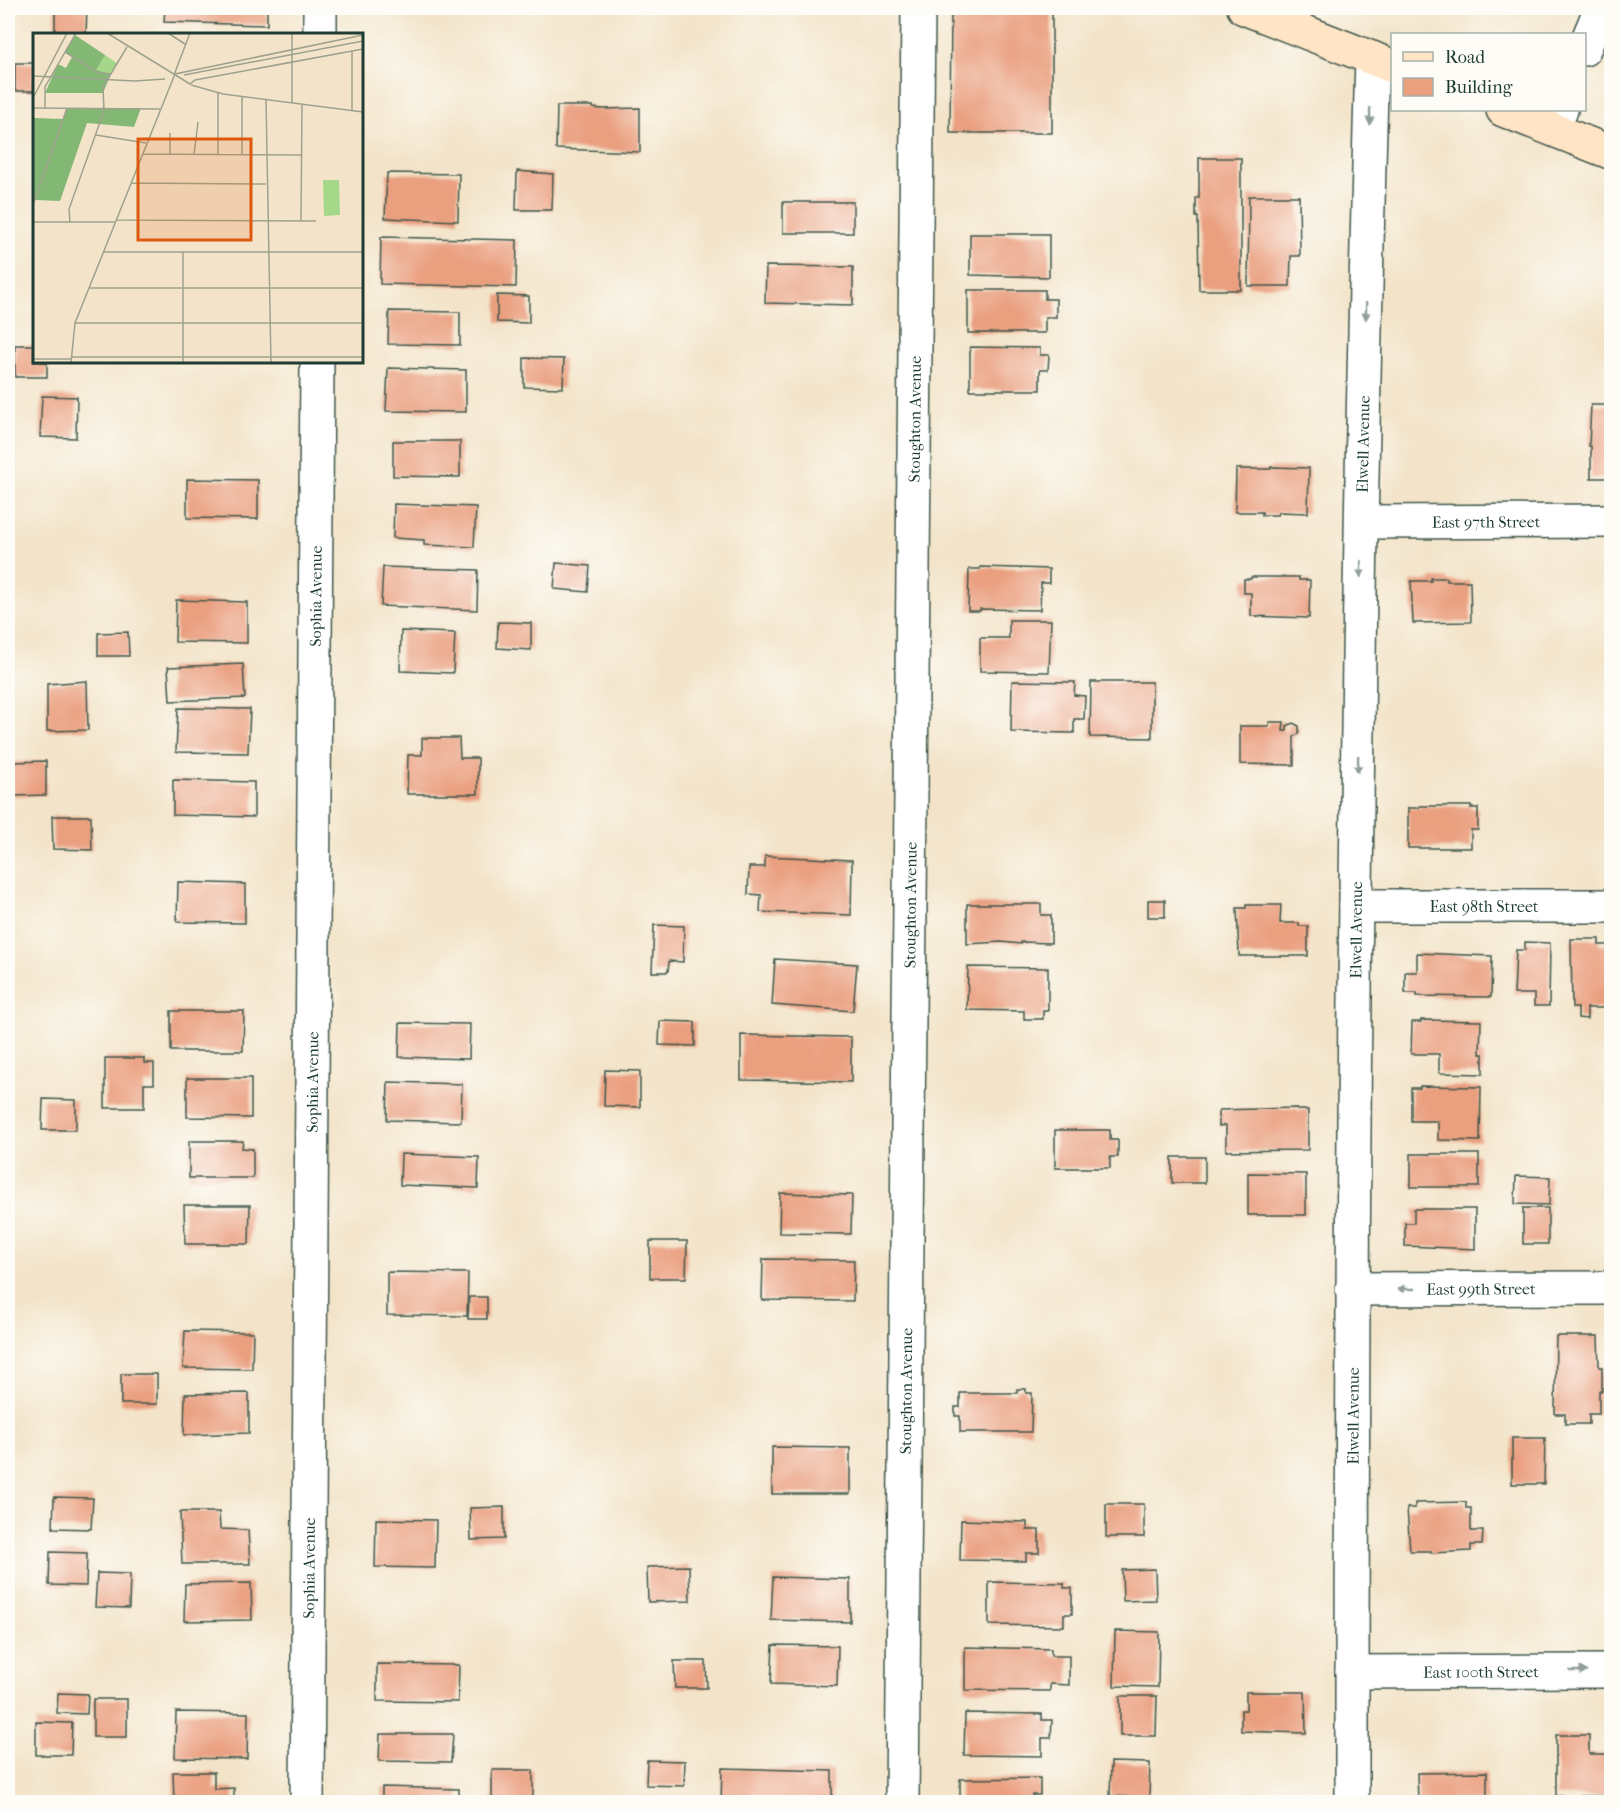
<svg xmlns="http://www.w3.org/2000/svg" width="1619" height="1810" viewBox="0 0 1619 1810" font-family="'IM FELL French Canon',serif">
  <rect width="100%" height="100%" fill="#fdfcf7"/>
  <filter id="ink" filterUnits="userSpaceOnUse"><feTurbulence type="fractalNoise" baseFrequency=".0167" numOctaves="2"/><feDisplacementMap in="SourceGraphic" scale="12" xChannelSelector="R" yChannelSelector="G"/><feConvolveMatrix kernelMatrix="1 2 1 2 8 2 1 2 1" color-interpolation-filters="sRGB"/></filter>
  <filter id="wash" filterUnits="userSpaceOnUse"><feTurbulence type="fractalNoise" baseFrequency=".008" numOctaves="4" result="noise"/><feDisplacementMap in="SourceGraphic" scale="24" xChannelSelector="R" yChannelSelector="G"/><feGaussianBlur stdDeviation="1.35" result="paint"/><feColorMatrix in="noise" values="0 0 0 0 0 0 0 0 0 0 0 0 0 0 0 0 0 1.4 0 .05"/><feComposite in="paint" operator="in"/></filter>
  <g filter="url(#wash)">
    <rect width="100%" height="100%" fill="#f3e4c9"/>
    <g id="blocks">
      <g fill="#ea9f7f">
        <path d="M55,8H87L86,34H55Z"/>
        <path d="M165,8H267V25L164,22Z"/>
        <path d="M951,8H1052V133H950Z"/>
        <rect x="15" y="63" width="19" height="28"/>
        <path d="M557,106H593V108L603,109L640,108V152L556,149Z"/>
        <path d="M1199,158H1241V290H1199L1198,217H1196V198H1199Z"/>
        <path d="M517,171L553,174L552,210H516Z"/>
        <path d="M387,173L459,174L458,221L385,218Z"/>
        <path d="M1249,196H1299L1300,256H1291L1290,286H1248Z"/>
        <rect x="783" y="202" width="70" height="31"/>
        <path d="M970,234H1049V277L970,275Z"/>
        <path d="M381,237L517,240L516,287L380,284Z"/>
        <path d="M766,266L853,267V305L765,303Z"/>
        <path d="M968,290H1045V299H1056V317H1045V333H968Z"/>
        <path d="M497,295L529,296V323L497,322Z"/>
        <path d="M389,311L460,312V345L388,344Z"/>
        <path d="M15,345H34V362H47V377H15Z"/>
        <path d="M970,347L1040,348V355H1049L1048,370H1040V390H970Z"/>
        <path d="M524,358L564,359L563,388L524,387Z"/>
        <path d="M388,368L466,370V412L386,411Z"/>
        <path d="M42,396L77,397L76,438L40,437Z"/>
        <path d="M1608,401H1612V478H1591V446H1589L1591,405H1608Z"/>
        <path d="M393,441H460V477L393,476Z"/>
        <path d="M1271,467L1309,468L1308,513L1278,512V515H1262V512H1235L1236,469H1271Z"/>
        <path d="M187,479L258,480V519L187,518Z"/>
        <path d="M394,504L476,507L474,547L424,545V540L393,538Z"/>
        <path d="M556,563L590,566L588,592L554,589Z"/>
        <path d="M383,567L478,570L477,610L381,606Z"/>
        <path d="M980,567L1049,569V583H1041L1040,610L980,609V611H968L969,569H980Z"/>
        <path d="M1251,577H1299V580H1310L1309,618L1251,616V593H1244V579H1251Z"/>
        <path d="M1431,578H1447V581H1470L1471,622L1413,623L1411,581H1431Z"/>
        <path d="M176,600L247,602V643L175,642Z"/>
        <path d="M1009,620H1051L1049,672L980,671V638H1009Z"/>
        <path d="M498,622L531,623V650L497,648Z"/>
        <path d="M401,631L455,633L453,673L400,671Z"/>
        <path d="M128,632L129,656H98V633Z"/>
        <path d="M243,664L245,698L170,701L168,667Z"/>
        <path d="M87,681L88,730L47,731V684Z"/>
        <path d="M1012,681L1075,682L1074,695L1085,696L1084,719H1074V733L1011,732Z"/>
        <path d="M1091,682H1152V738L1090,737Z"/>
        <path d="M178,708L250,709L248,753L176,752Z"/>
        <path d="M1269,722H1284L1283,731H1287V726L1293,723L1299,726V733L1294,737V765L1240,764V726H1269Z"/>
        <path d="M422,738H459L460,758H478V794H407L408,755H422Z"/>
        <path d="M46,761V795L13,796L12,762Z"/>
        <path d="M173,780L254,782V817L173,815Z"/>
        <path d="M1419,806H1471V808H1478V830H1471V848H1408V808H1419Z"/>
        <path d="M52,816H91L92,850L53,849Z"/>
        <path d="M765,856L852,860L851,915L760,912L761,895L748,894L749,867H765Z"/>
        <path d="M178,882L245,884V923L177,922Z"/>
        <rect x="1148" y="900" width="17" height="17"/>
        <path d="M967,904H1041V915H1051V943L1021,942V944L1001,942L967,944Z"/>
        <path d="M1246,905H1281L1280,923H1299V926H1308V956H1239L1237,908H1246Z"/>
        <path d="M654,925L684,926L683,962L669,961L668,972H652Z"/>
        <path d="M1571,939H1599V945H1612V1008H1587V1019L1578,1018V1008H1572Z"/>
        <path d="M1525,942L1550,943L1549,1006H1534V994H1514L1516,950H1525Z"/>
        <path d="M1417,953L1492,956L1491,997L1417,996V993H1405V972H1417Z"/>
        <path d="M775,959L857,964L853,1011L772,1005Z"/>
        <path d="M968,967L1048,968V1011H1043V1019H1024V1011L967,1010Z"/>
        <path d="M171,1011H244L243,1051H171Z"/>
        <path d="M1421,1020L1481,1021L1480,1054H1483V1074L1439,1073V1054H1411L1412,1022H1421Z"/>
        <path d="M660,1021L695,1022V1046L659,1045Z"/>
        <path d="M400,1023L470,1024L469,1059L399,1057Z"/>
        <path d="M741,1035L851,1037V1082L741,1080Z"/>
        <path d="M105,1058H144V1063H154V1084H144V1108H105Z"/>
        <path d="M605,1070L640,1071V1107L604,1106Z"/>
        <path d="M187,1078H251V1118L187,1117Z"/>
        <path d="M388,1082L462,1084L461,1122L387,1120Z"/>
        <path d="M1420,1086L1481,1087L1480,1141L1438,1140V1121H1411V1088H1420Z"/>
        <path d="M43,1099L76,1100V1130H42Z"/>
        <path d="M1297,1108V1110H1308V1150L1226,1151V1125L1219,1126V1110Z"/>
        <path d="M1055,1130H1110V1140H1118V1157H1110V1168H1055Z"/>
        <path d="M189,1141H243L242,1148L253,1149V1178H189Z"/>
        <path d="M401,1154L479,1157L478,1188L400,1185Z"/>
        <rect x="1411" y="1154" width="68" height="33"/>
        <rect x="1172" y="1157" width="33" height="26"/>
        <path d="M1248,1173L1306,1174V1215H1248Z"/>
        <path d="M1516,1176L1550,1177L1549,1205L1515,1204Z"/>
        <path d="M780,1193L852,1195L851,1234L779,1233Z"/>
        <path d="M184,1205H250L249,1244H185Z"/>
        <rect x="1523" y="1208" width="25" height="36"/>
        <path d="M1414,1209H1475V1249L1405,1246V1223H1414Z"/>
        <path d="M650,1241H687L686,1278H650Z"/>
        <path d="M763,1259L854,1260L853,1301L762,1300Z"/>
        <path d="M387,1272L468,1273L467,1316L387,1315Z"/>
        <path d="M469,1297H487V1319H468Z"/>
        <path d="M185,1331L253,1332L252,1369L183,1368Z"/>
        <path d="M1556,1336H1598L1599,1367H1602V1391H1599V1414H1589V1424H1565V1414H1555Z"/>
        <rect x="121" y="1374" width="36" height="30"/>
        <path d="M1017,1389H1026V1393H1032L1031,1432H960V1416H955V1407H960V1393H1017Z"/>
        <path d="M249,1393V1433L184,1435L185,1394Z"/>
        <path d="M1512,1438H1545L1544,1484H1512Z"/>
        <path d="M772,1447L850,1448V1494H772Z"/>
        <path d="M54,1497L93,1498L91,1529L53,1528Z"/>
        <path d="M1466,1502V1508H1471V1531H1483L1482,1545H1471V1551L1431,1553V1551H1410L1407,1508H1415V1503Z"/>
        <rect x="1106" y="1504" width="38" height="33"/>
        <path d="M504,1507V1539L471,1540L470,1508Z"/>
        <path d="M180,1512H219L220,1529L248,1530L250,1564H182Z"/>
        <path d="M376,1519L436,1520L435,1568L375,1567Z"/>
        <path d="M961,1520L1027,1522V1530H1039V1553H1026V1561L960,1560Z"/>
        <path d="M50,1552L87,1553L86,1586L49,1585Z"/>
        <path d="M689,1566L690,1601L648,1602L647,1567Z"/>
        <path d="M1155,1569L1156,1600L1123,1601L1122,1570Z"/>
        <path d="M97,1573L130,1574L129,1608L95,1607Z"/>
        <path d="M773,1577L850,1579V1622L771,1620Z"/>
        <path d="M989,1582L1064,1583V1588H1072V1614H1064V1626L989,1625Z"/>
        <path d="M251,1583L252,1620L184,1621L185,1584Z"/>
        <path d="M1115,1631L1159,1632L1158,1687L1114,1686Z"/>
        <path d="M773,1645L838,1646L837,1686L771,1684Z"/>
        <path d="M965,1647L1051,1649V1656H1069V1685L1050,1684V1691L965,1690Z"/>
        <path d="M674,1661H706L707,1688H675Z"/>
        <path d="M377,1664L459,1665L458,1702L377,1701Z"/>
        <path d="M1246,1692H1305L1306,1733L1241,1731V1710H1246Z"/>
        <path d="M58,1693L88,1694L87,1714L57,1713Z"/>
        <path d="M1120,1696H1157L1156,1736H1120Z"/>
        <rect x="93" y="1699" width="34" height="38"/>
        <path d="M176,1712L248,1713L247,1759L175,1758Z"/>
        <path d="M965,1713L1042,1714V1720H1052L1051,1738H1042V1756L964,1755Z"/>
        <path d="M36,1722L72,1723L71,1755H36Z"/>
        <path d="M380,1734H453L451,1762L379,1761Z"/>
        <path d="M1556,1735H1589V1754H1608L1609,1796H1556Z"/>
        <path d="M647,1760L685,1761L684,1786L646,1785Z"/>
        <path d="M1111,1762L1150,1763L1149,1798L1110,1796Z"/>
        <path d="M722,1768L832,1771V1802H721Z"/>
        <rect x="492" y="1770" width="41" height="32"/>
        <path d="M173,1772H214V1789L234,1788V1802H174Z"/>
        <path d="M1487,1772V1802H1418L1417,1773Z"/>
        <path d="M1040,1778V1795H1032V1802H960V1779Z"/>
        <path d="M382,1787L459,1789V1802H382Z"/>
      </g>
    </g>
  </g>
  <g filter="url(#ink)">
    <use href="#blocks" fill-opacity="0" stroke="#3f564a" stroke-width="1.5"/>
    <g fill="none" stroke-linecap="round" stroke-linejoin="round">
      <g stroke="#3f564a" stroke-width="36">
        <g id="minor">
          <path d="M320,34V8"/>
          <path d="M1584,49L1601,8"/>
          <path d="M1553,129L1561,110"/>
          <path id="s1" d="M1362,522L1612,521"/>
          <path id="s2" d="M1356,906H1612"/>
          <path id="s3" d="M1352,1289L1612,1288"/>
          <path id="s4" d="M1352,1672L1612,1671"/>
          <path id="s5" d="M307,1802L317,362"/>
          <path id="s6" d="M902,1802L918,8"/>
          <path id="s7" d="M1352,1802C1352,1221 1355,639 1372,58"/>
        </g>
      </g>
      <g stroke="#3f564a" stroke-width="36">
        <g id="secondary">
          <path d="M1244,8L1392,66"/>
          <path d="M1503,110L1612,153"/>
        </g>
      </g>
      <use href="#minor" stroke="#fff" stroke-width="33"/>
      <use href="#secondary" stroke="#ffe4c6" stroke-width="33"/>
    </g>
    <defs><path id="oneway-solid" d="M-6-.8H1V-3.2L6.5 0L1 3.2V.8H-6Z" transform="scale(1.5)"/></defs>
    <g fill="#8f9e9a">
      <use href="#oneway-solid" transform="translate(1370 116) rotate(91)"/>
      <use href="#oneway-solid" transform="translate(1366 311) rotate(91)"/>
      <use href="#oneway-solid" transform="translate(1361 569) rotate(91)"/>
      <use href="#oneway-solid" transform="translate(1358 764) rotate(91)"/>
      <use href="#oneway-solid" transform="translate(1406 1289) rotate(180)"/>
      <use href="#oneway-solid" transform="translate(1578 1671)"/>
    </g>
  </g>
  <g text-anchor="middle" stroke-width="4.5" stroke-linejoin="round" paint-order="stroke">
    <g font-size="16" fill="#1f3d34" stroke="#fdfcf7">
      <text dy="6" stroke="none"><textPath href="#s6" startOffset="1383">Stoughton Avenue</textPath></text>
      <text dy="6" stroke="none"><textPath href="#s7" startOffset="1358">Elwell Avenue</textPath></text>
      <text dy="6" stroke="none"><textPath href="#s1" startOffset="124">East 97th Street</textPath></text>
      <text dy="6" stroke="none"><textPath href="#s5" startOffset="1206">Sophia Avenue</textPath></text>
      <text dy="6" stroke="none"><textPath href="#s6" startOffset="897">Stoughton Avenue</textPath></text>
      <text dy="6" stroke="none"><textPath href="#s2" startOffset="128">East 98th Street</textPath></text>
      <text dy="6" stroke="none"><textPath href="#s7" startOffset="872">Elwell Avenue</textPath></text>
      <text dy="6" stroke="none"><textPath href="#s5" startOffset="720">Sophia Avenue</textPath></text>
      <text dy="6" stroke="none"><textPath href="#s3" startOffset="129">East 99th Street</textPath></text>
      <text dy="6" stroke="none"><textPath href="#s6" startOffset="411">Stoughton Avenue</textPath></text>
      <text dy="6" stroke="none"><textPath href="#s7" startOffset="386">Elwell Avenue</textPath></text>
      <text dy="6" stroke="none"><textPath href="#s5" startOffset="234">Sophia Avenue</textPath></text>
      <text dy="6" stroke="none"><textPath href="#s4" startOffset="129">East 100th Street</textPath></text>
    </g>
  </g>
  <g transform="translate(33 33)">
    <rect width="330" height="330" fill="#f3e4c9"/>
    <path d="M72,22L84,30L78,41L62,38ZM290,147H306L307,182L291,183Z" fill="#a4d888"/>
    <path d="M42,2L72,22L63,37L78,41L70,60H12L25,31L33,35L39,24L32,19ZM34,75H108L101,94L54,90L27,168L2,167L0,172V89L1,85L30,86Z" fill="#83b874"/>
    <path fill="none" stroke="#9ea18d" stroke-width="1.5" d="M74,0L157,51L162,47L330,16M135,0L152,11M259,0V70M32,19L66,40L78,41M141,42L157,0M151,42L330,8M0,43L102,48L132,46M158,52L190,61L330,79M185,60V122M209,64V122M0,65L34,0M233,67L238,330M0,75L127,76M12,75V54L43,0M319,78V19M137,100V122M63,102L113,110M110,121L268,122M161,122L165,89M98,150L233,151M0,172L34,75M84,187L283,188M268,188L269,71M0,189H82M37,189L36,176L71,78L70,54L94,14M71,219H330M150,219V330M57,255H330M42,290H330M39,324H330M0,326H38M38,330L42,290L142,41L330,2"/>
    <path fill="#de580e" fill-opacity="0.15" stroke="#de580e" stroke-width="3" d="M105,106H218V207H105Z"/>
    <rect width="330" height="330" fill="none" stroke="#1f3d34" stroke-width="3"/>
  </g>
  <rect width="1619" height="1810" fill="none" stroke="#fdfcf7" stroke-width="30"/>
  <rect x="1391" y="33" width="195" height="78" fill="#fdfcf7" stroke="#a4b0a9" stroke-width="1.5"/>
  <rect x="1403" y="52" width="30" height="9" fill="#ffe4c6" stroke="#a4b0a9" stroke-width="1.5"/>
  <text x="1445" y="63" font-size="18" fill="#1f3d34">Road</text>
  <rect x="1403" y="78" width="30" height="18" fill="#ea9f7f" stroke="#a4b0a9" stroke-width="1.5"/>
  <text x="1445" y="93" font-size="18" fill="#1f3d34">Building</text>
</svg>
